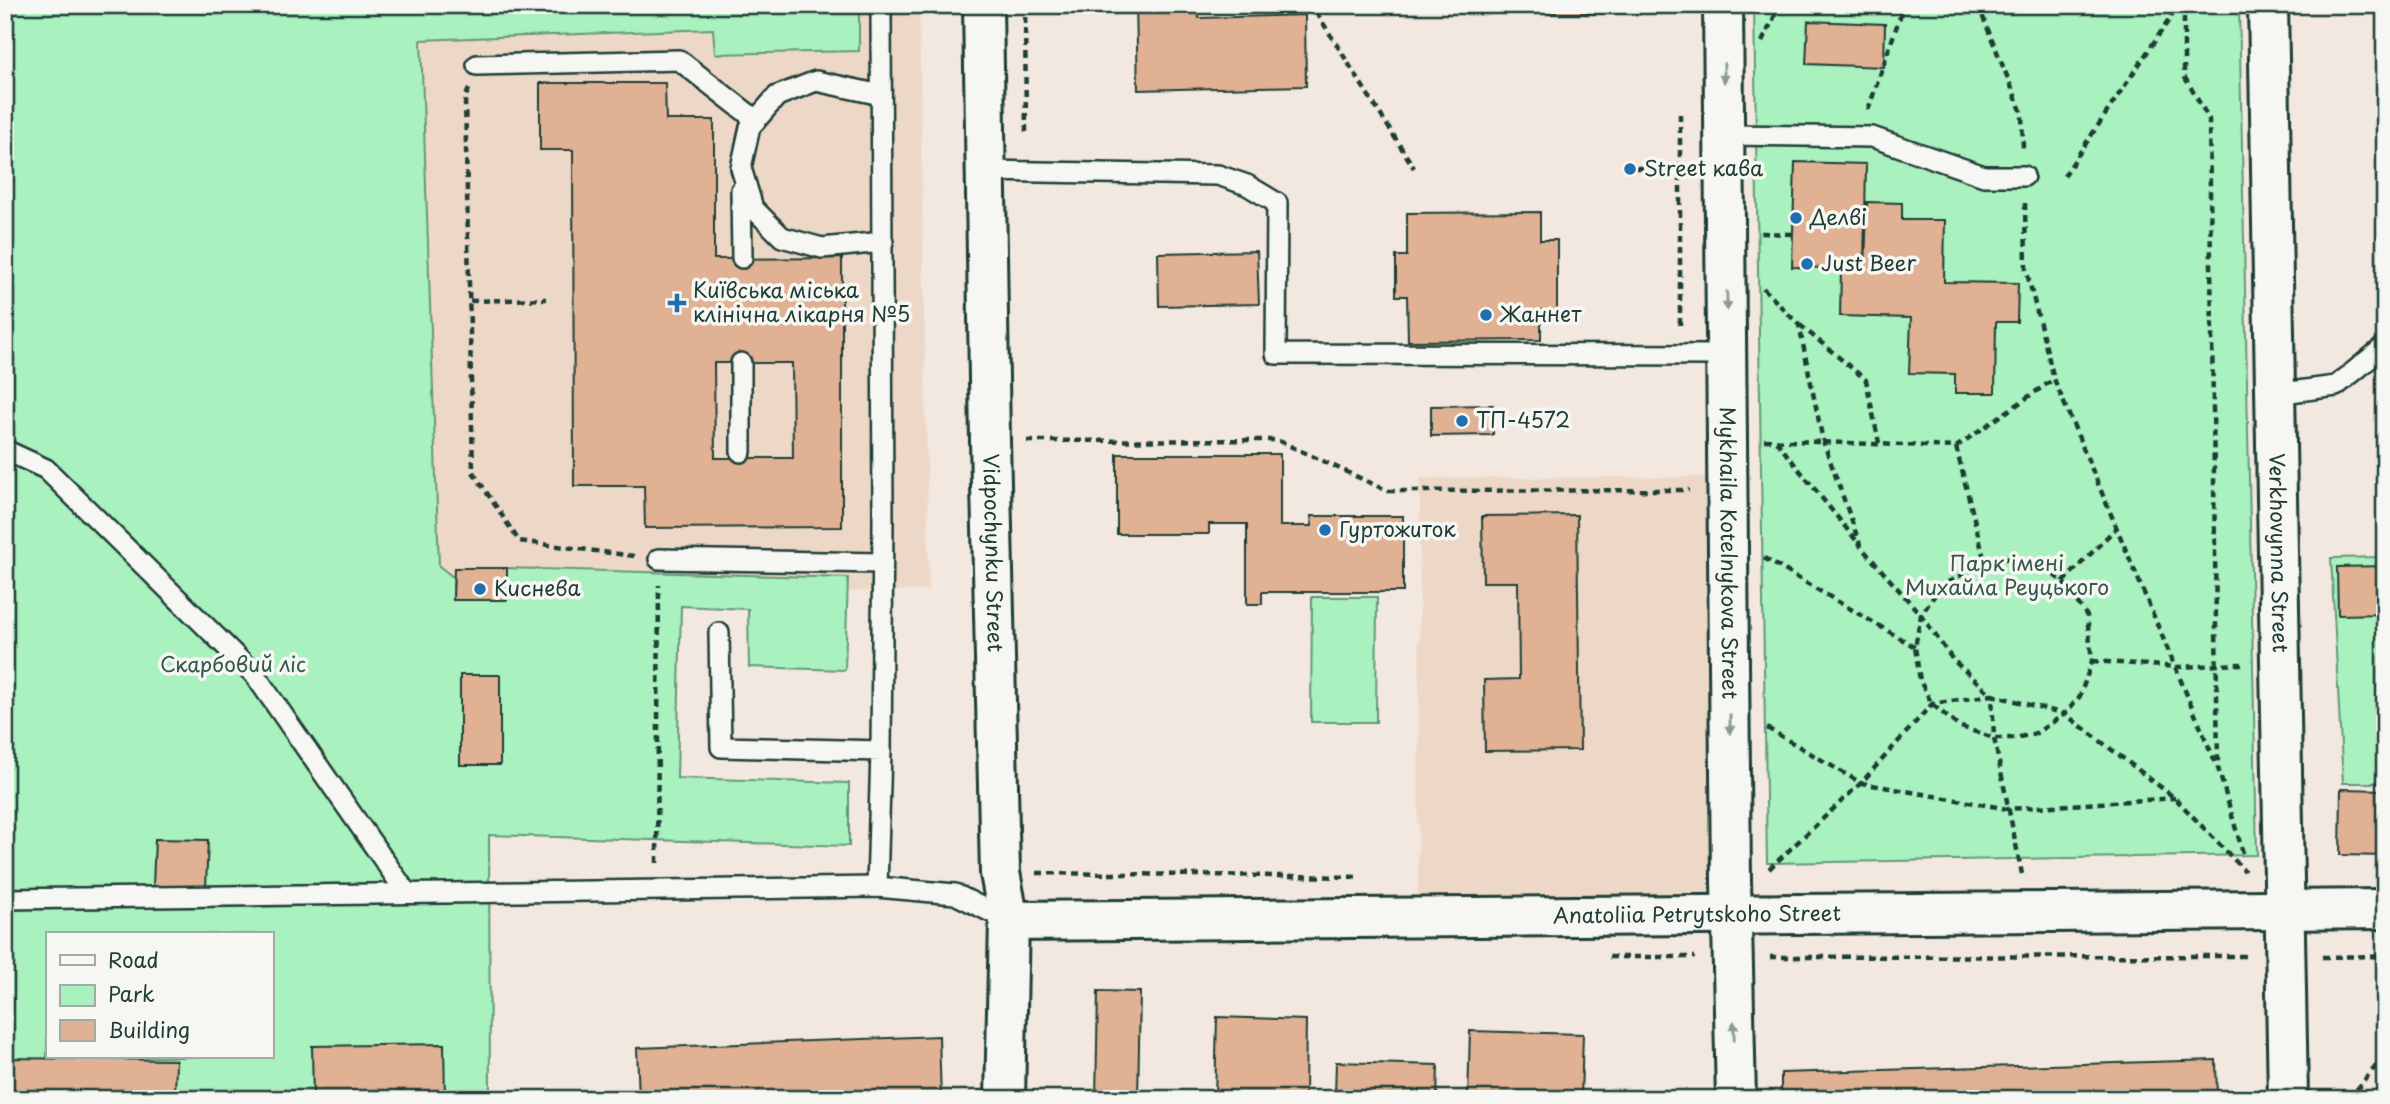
<svg xmlns="http://www.w3.org/2000/svg" width="2390" height="1104" viewBox="0 0 2390 1104" font-family="'Playpen Sans',sans-serif">
  <rect width="100%" height="100%" fill="#f2e8df"/>
  <filter id="ink" filterUnits="userSpaceOnUse"><feTurbulence type="fractalNoise" baseFrequency=".0143" numOctaves="2"/><feDisplacementMap in="SourceGraphic" scale="14" xChannelSelector="R" yChannelSelector="G"/><feConvolveMatrix kernelMatrix="1 2 1 2 8 2 1 2 1" color-interpolation-filters="sRGB"/></filter>
  <g filter="url(#ink)">
    <g fill="#edd8c8">
      <path d="M420,5H919L929,590L453,600V577L439,566Z"/>
      <path d="M1712,477L1717,894L1418,897L1420,478Z"/>
    </g>
    <g fill="#a9f1be" stroke="#649779" stroke-width="2" fill-rule="evenodd">
      <path d="M5,5H859V51L715,54L713,29L421,40L439,566L453,577V600H507V568L848,578L845,670L749,667L748,609L681,606L677,778L849,783V846L489,835L490,1099H5ZM460,675H500V764H460ZM47,934H271V1057H47Z"/>
      <path d="M1754,5H2239L2257,855L1767,863Z"/>
      <path d="M2385,557V783H2343L2331,558Z"/>
      <path d="M1312,597H1377L1376,722H1311Z"/>
    </g>
    <g fill="#e1b193" stroke="#1f3d34" stroke-width="2" fill-rule="evenodd">
      <path d="M1136,5H1198L1199,18L1305,15L1306,86L1138,90Z"/>
      <rect x="1488" y="5" width="135" height="8"/>
      <path d="M1808,21L1885,24L1884,67L1806,64Z"/>
      <path d="M540,83H665L666,120H714V259L842,258V527L645,528L644,486H574L573,150H540ZM714,363H792L793,458H715Z"/>
      <path d="M1795,162L1866,164L1864,269L1792,267Z"/>
      <path d="M1867,202L1902,203V220H1945L1944,282L2018,283L2017,322H1996L1995,393H1955V374L1909,373L1911,318L1840,316L1841,270H1865Z"/>
      <path d="M1540,212V240H1557V310H1541V340L1408,341L1407,296H1396V256H1407V213Z"/>
      <path d="M1257,251L1259,304L1159,306L1158,253Z"/>
      <path d="M1493,405V435L1431,436V406Z"/>
      <path d="M1117,454H1280V526H1312L1311,516H1403V592H1262V604H1247V524H1209V534H1117Z"/>
      <path d="M1577,515L1580,750L1485,751L1484,680L1519,679L1518,582H1483L1482,516Z"/>
      <path d="M2385,566V614L2338,615L2337,567Z"/>
      <path d="M454,568H507V600H453Z"/>
      <rect x="460" y="675" width="40" height="90"/>
      <path d="M2341,789L2385,790V856L2340,855Z"/>
      <path d="M155,839L208,840L206,887L153,886Z"/>
      <path d="M1098,991L1140,992L1138,1099H1096Z"/>
      <path d="M1217,1017L1306,1020L1305,1094L1335,1095L1336,1062L1438,1065L1437,1099H1215Z"/>
      <path d="M1470,1031L1583,1034L1581,1099H1468Z"/>
      <path d="M939,1036L941,1099H639L637,1048Z"/>
      <path d="M444,1044L445,1099H313L312,1046Z"/>
      <path d="M5,1058L176,1060L175,1099H5Z"/>
      <path d="M2216,1060L2217,1099H1781V1073Z"/>
    </g>
    <g fill="none" stroke-linecap="round" stroke-linejoin="round">
      <g stroke="#1f3d34" stroke-width="24">
        <g id="service">
          <path d="M881,5L883,521L881,751"/>
          <path d="M477,65L679,60L756,120"/>
          <path d="M881,95L816,81L777,96L750,127L741,168L753,208L782,237L822,248L883,242"/>
          <path d="M1725,135L1872,137L1984,176H2024"/>
          <path d="M986,171L1218,175L1247,185L1277,203L1276,354L1727,355"/>
          <path d="M741,190L742,258"/>
          <path d="M2275,394L2336,386L2385,346"/>
          <path d="M5,450L46,469L255,675L406,892"/>
          <path d="M741,452V363"/>
          <path d="M659,559L882,563"/>
          <path d="M719,633L721,747L881,751L877,887"/>
          <path d="M5,899L877,887L955,894L1009,921"/>
        </g>
      </g>
      <g stroke="#1f3d34" stroke-width="44">
        <g id="minor">
          <path id="s1" d="M983,5L990,441L1000,873L1009,921L1005,1099"/>
          <path id="s2" d="M1723,5L1731,881L1736,1099"/>
          <path id="s3" d="M2268,5L2288,1099"/>
          <path id="s4" d="M1009,921L2385,909"/>
        </g>
      </g>
      <g stroke="#1f3d34" stroke-width="4.5" stroke-dasharray="7 5" stroke-linecap="butt">
        <path d="M1025,5L1026,137"/>
        <path d="M1307,5L1318,15L1414,168"/>
        <path d="M1978,5L2022,113L2023,149"/>
        <path d="M2184,5V76L2209,119L2218,768L2243,853"/>
        <path d="M1762,42L1780,5"/>
        <path d="M469,89L465,98L473,472L519,541L634,556"/>
        <path d="M1868,110L1904,5"/>
        <path d="M1680,114V327"/>
        <path d="M1636,168H1680"/>
        <path d="M2064,176L2179,5"/>
        <path d="M2025,203L2026,269L2054,379L2216,764"/>
        <path d="M1761,233L1793,234"/>
        <path d="M1763,288L1799,325L1823,441L1861,547L1921,615L1953,660L1992,695L2065,714L2175,798L2245,871"/>
        <path d="M470,301L546,299"/>
        <path d="M1800,325L1866,380L1879,443"/>
        <path d="M1764,440L1956,447L2054,379"/>
        <path d="M1027,441L1277,440L1388,491L1689,490"/>
        <path d="M1776,441L1859,544"/>
        <path d="M1956,447L1985,562"/>
        <path d="M1764,558L1915,647"/>
        <path d="M2010,558L2041,565L2063,582L2087,616L2092,661L2080,696L2065,714L2036,733L2016,738H1994L1958,726L1932,704L1920,681L1915,647L1921,615L1941,586L1985,562Z"/>
        <path d="M2063,582L2117,527"/>
        <path d="M2092,661L2177,667L2242,664"/>
        <path d="M1767,728L1861,783L2008,809L2175,798"/>
        <path d="M657,863L659,585"/>
        <path d="M1769,869L1861,783L1932,704L1992,695L1994,738L2022,874"/>
        <path d="M1037,873L1361,877"/>
        <path d="M1609,957H1695"/>
        <path d="M1770,957L2248,956"/>
        <path d="M2322,957L2385,956"/>
        <path d="M2349,1099L2385,1055"/>
      </g>
      <use href="#service" stroke="#f6f6f2" stroke-width="19"/>
      <use href="#minor" stroke="#f6f6f2" stroke-width="38"/>
    </g>
    <defs><path id="oneway-solid" d="M-6-.8H1V-3.2L6.5 0L1 3.2V.8H-6Z" transform="scale(1.75)"/></defs>
    <g fill="#8a9a93">
      <use href="#oneway-solid" transform="translate(1724 73) rotate(89)"/>
      <use href="#oneway-solid" transform="translate(1727 301) rotate(89)"/>
      <use href="#oneway-solid" transform="translate(1730 724) rotate(90)"/>
      <use href="#oneway-solid" transform="translate(1734 1031) rotate(-91)"/>
    </g>
  </g>
  <g fill="#1f6fb2" stroke="#f6f6f2" stroke-width="2.5">
    <circle cx="1630" cy="169" r="7"/>
    <circle cx="1796" cy="218" r="7"/>
    <circle cx="1807" cy="264" r="7"/>
    <path d="M673.5 292.5h7v7h7v7h-7v7h-7v-7h-7v-7h7z"/>
    <circle cx="1486" cy="315" r="7"/>
    <circle cx="1462" cy="421" r="7"/>
    <circle cx="1325" cy="530" r="7"/>
    <circle cx="480" cy="589" r="7"/>
  </g>
  <g text-anchor="middle" stroke-width="7" stroke-linejoin="round" paint-order="stroke">
    <g font-size="21" fill="#1f3d34" stroke="#f6f6f2" text-anchor="start">
      <text x="1644" y="176">Street кава</text>
      <text x="1810" y="225">Делві</text>
      <text x="1821" y="271">Just Beer</text>
      <text x="693" y="298">Київська міська<tspan x="693" dy="24">клінічна лікарня №5</tspan></text>
      <text x="1500" y="322">Жаннет</text>
      <text x="1476" y="428">ТП-4572</text>
      <text x="1339" y="537">Гуртожиток</text>
      <text x="494" y="596">Киснева</text>
    </g>
    <g font-size="21" fill="#1f3d34" stroke="#f6f6f2">
      <text dy="7" stroke="none"><textPath href="#s1" startOffset="548">Vidpochynku Street</textPath></text>
      <text dy="7" stroke="none"><textPath href="#s2" startOffset="548">Mykhaila Kotelnykova Street</textPath></text>
      <text dy="7" stroke="none"><textPath href="#s3" startOffset="548">Verkhovynna Street</textPath></text>
      <text dy="7" stroke="none"><textPath href="#s4" startOffset="688">Anatoliia Petrytskoho Street</textPath></text>
    </g>
    <g font-size="21" fill="#345849" stroke="#f6f6f2">
      <text x="2007" y="571">Парк імені<tspan x="2007" dy="24">Михайла Реуцького</tspan></text>
      <text x="233" y="672">Скарбовий ліс</text>
    </g>
  </g>
  <rect width="2390" height="1104" fill="none" stroke="#f6f6f2" stroke-width="28"/>
  <rect x="14" y="14" width="2362" height="1076" fill="none" stroke="#1f3d34" stroke-width="2.5" filter="url(#ink)"/>
  <rect x="46" y="932" width="228" height="126" fill="#f6f6f2" stroke="#a0aca6" stroke-width="2"/>
  <rect x="60" y="955" width="35" height="10" fill="#f6f6f2" stroke="#a0aca6" stroke-width="2"/>
  <text x="108" y="968" font-size="21" fill="#1f3d34">Road</text>
  <rect x="60" y="985" width="35" height="21" fill="#a9f1be" stroke="#a0aca6" stroke-width="2"/>
  <text x="108" y="1002" font-size="21" fill="#1f3d34">Park</text>
  <rect x="60" y="1020" width="35" height="21" fill="#e1b193" stroke="#a0aca6" stroke-width="2"/>
  <text x="108" y="1038" font-size="21" fill="#1f3d34">Building</text>
</svg>
